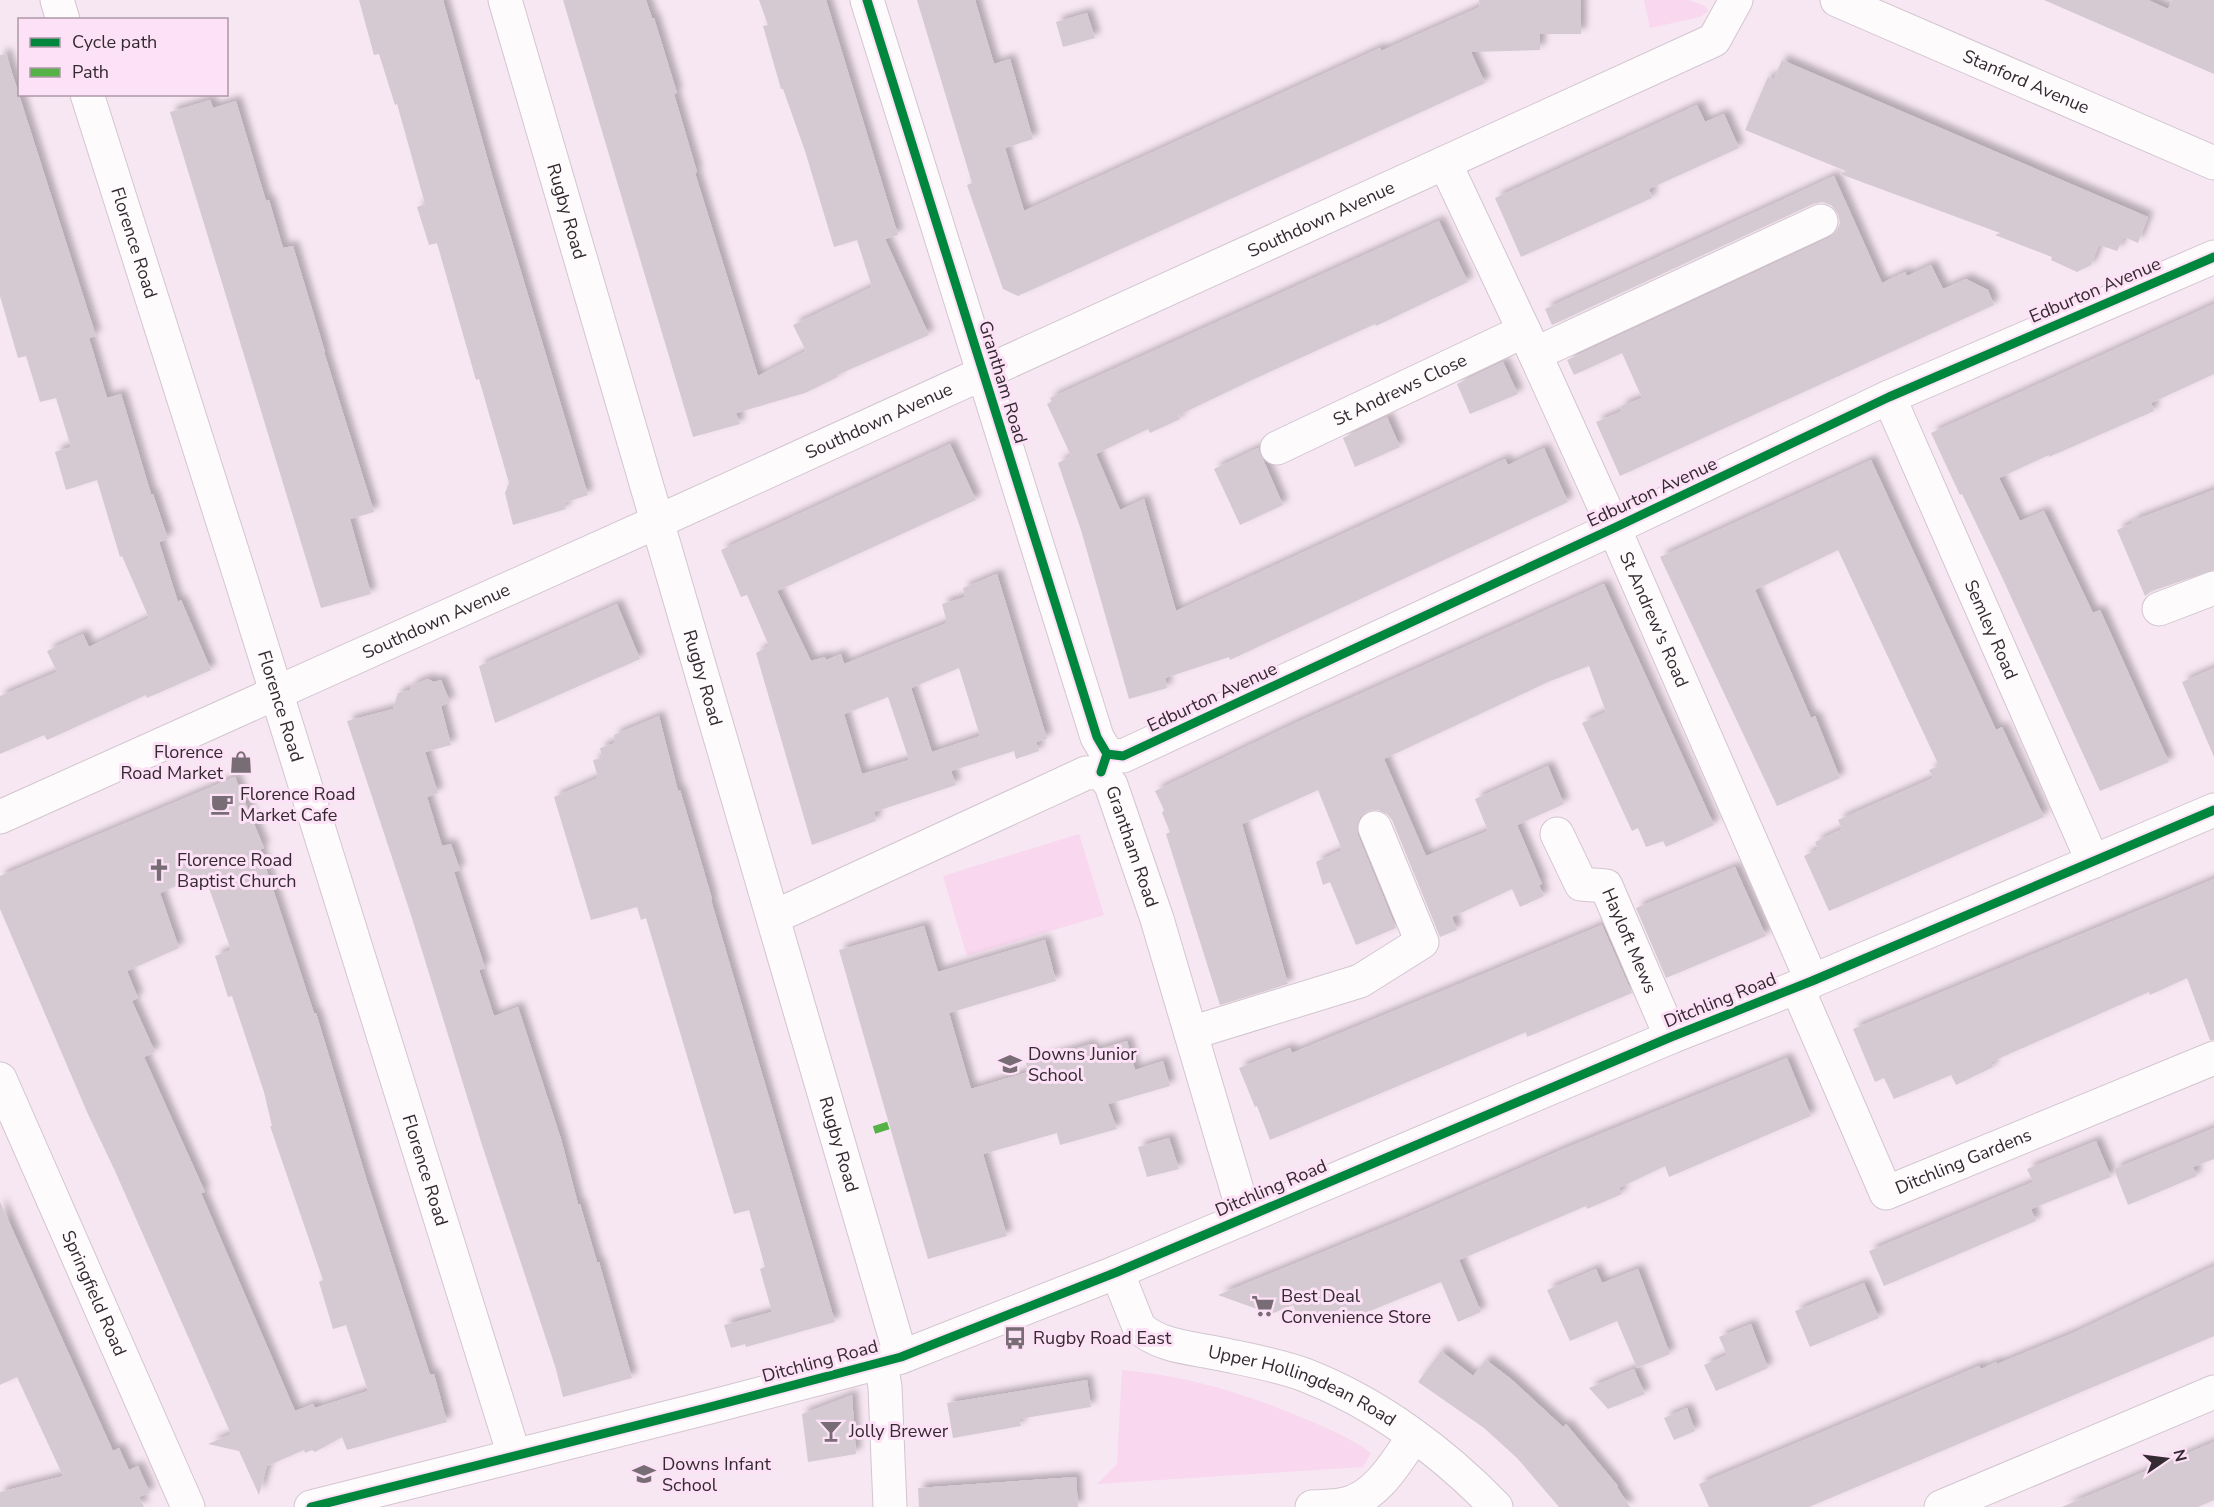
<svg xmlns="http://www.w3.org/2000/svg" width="2214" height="1507" viewBox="0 0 2214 1507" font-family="'Nunito Sans',sans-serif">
  <defs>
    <filter id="shadow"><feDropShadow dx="5.5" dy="-5.5" stdDeviation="3" flood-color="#0004"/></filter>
  </defs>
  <rect width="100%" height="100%" fill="#f7e7f2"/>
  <g fill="#f8d7ef">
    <path d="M1644,0H1688L1705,6L1708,11L1700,17L1650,28Z"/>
    <path d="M1079,834L1104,915L967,956L943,876Z"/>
    <path d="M1122,1370C1188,1376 1244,1393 1305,1419C1327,1428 1351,1438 1371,1453L1363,1467L1097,1484L1117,1464Z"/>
  </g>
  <g fill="#d5c9d2" fill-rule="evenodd" filter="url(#shadow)">
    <path d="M359,0H443L492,175L588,495L564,503L566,509L513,525L505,493L509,483L479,379L476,380L437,243L429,245L417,207L425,204L397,104L395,105L379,54L374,55Z"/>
    <path d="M563,0H646L652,18H654L677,93L674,94L697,172L695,173L758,376L806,351L793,325L872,287L857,240L834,247L805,151L783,89H781L763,26L768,25L759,0H826L898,235L885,239L929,335L837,375L838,377L805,393L736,413L740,424L693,437Z"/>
    <path d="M917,0H975L994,64L1010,59L1033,139L1005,148L1024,211L1380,48L1381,51L1480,7L1479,0H1581V34H1540V50L1471,52L1485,83L1018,296L1003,289L967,185L972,183Z"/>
    <path d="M2044,0H2148L2168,9L2172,0H2214V74Z"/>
    <path d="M1087,13L1095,38L1063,47L1056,22Z"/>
    <path d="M6,54L96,336L89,338L107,398L121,394L151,494H153L168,539L159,542L178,602L181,600L211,670L147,698L146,695L47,740L44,735L0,754V696L57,672L47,651L83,634L89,647L149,618L122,556L120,557L97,480L66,490L55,452L71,447L56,398L40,402L26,356L18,358L0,296V55Z"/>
    <path d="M1782,60L2148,217L2138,243L2124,237L2117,251L2099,245L2091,265L2077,272L2051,260L2052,257L1995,235L2000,233L1840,174L1846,171L1745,130L1768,77L1774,79Z"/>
    <path d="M210,100L213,108L236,101L266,201L269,200L283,248L293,246L325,352H324L374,512L350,519L371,594L321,608L170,112Z"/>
    <path d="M1697,105L1705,122L1724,114L1739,148L1649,189L1652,198L1521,257L1495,198Z"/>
    <path d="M1834,176L1882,283L1905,272L1907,276L1931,265L1943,289L1966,279L1988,290L1994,305L1620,476L1596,422L1622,411L1621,406L1642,398L1622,353L1574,375L1567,360L1829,238L1837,231L1840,223L1838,214L1831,205L1822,202L1813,204L1552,325L1545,309Z"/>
    <path d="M1439,221L1468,282L1376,326L1375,324L1252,380L1179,415L1180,419L1150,433L1148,429L1096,454L1120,510L1144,499L1176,611L1505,459L1508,465L1544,448L1568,502L1230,660L1229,657L1165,678L1167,688L1129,699L1081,530L1058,463L1071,456L1047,404L1052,401L1050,398Z"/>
    <path d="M2214,304V374L2151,403L2154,411L2049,457V455L1999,478L2020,521L2044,511L2093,613L2100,610L2169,762L2100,791L2001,575L1962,494L1960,495L1931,433Z"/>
    <path d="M1503,362L1518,394L1470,414L1457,384Z"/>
    <path d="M1387,417L1400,447L1355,467L1343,438Z"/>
    <path d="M950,444L976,500L777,591L811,661L825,657L826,660L841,654L844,664L947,623L942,604L965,597L963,588L997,574L1047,739L1036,742L1039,751L1016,759L1014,751L951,771L956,785L874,812L876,821L812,845L756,653L769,646L747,595L741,597L721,550ZM959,668L980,736L932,752L911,688ZM888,697L909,760L862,774L844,714Z"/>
    <path d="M1258,448L1283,505L1240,525L1214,469Z"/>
    <path d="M1871,460L1996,730L2002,727L2044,817L1829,911L1804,856L1818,849L1815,842L1842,829L1838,820L1933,778L1929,770L1939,766L1838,550L1755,590L1811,718L1815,716L1840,778L1777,806L1660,557Z"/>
    <path d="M2214,490V570L2152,591L2145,596L2117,530L2133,523L2132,521Z"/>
    <path d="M1604,584L1714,825L1666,847L1663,841L1646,847L1638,828L1632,831L1582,723L1606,712L1589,666L1548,682L1384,759L1426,856L1488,831L1475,799L1548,766L1564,804L1517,825L1542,884L1539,885L1544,896L1520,907L1512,889L1452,917L1457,930L1440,937L1392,820L1387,814L1378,810L1368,811L1360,817L1357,825L1358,835L1396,928L1356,945L1330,882L1323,885L1316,862L1342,850L1318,790L1242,824L1288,984L1220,1005L1166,834L1170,832L1162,813L1164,810L1155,791L1291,725Z"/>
    <path d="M617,604L640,659L495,723L479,666Z"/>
    <path d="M2214,668V757L2182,682Z"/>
    <path d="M428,679L434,682L441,680L450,702L441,706L451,745L425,752L438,793L427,797L442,846L451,844L460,870L454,872L485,968L479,970L494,1016L518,1007L561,1139L578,1204H580L597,1262H599L632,1378L563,1397L556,1369L483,1148L411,915L347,721L393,709L398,693L410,690L412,685Z"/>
    <path d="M659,716L678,791L680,790L705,875L712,899L711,900L835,1322L746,1347L745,1344L731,1348L724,1325L772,1312L760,1269L765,1267L749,1210L734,1214L646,918L641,920L637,907L591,920L554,797L598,778L593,760L602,758L600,748L615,743L614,735Z"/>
    <path d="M235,777L264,848L260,850L314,1013H316L367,1181L430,1375L434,1374L447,1422L347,1450L342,1437L315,1452L312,1450L305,1453L304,1450L267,1466L259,1495L239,1451L208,1444L231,1434L115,1171L87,1112L0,909V876ZM204,874L231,950L215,956L228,997L232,996L264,1092L272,1126H270L323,1280L319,1282L333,1329L346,1325L368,1391L315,1408L313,1404L295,1411L201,1193L205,1192L144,1057L155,1052L132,1001L138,998L127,971L179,948L160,893Z"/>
    <path d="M1735,867L1766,936L1666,978L1636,908Z"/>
    <path d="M2214,879V1040H2210L2187,978L2150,995L2149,992L1991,1062L1993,1067L1956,1085L1951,1075L1894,1099L1884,1078L1875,1082L1853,1029Z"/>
    <path d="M1602,925L1632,993L1527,1037L1526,1032L1270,1140L1257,1106L1255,1107L1239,1068L1290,1048L1292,1053Z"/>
    <path d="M924,926L938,972L1045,940L1056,981L949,1013L971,1089L1028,1072L1026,1063L1091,1044L1093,1051L1127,1041L1135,1070L1163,1061L1170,1086L1108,1104L1117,1129L1060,1145L1057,1133L983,1154L1007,1236L928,1259L839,950Z"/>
    <path d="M1787,1058L1811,1116L1669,1177L1665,1166L1619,1188L1622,1194L1587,1209L1586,1206L1459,1260L1481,1312L1458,1322L1441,1282L1350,1319L1345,1307L1315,1320L1312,1314L1298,1319L1293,1305L1271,1314L1218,1295L1401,1220L1561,1150Z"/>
    <path d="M2214,1128V1159L2193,1167L2197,1176L2128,1205L2114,1169Z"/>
    <path d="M1169,1138L1179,1169L1147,1177L1138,1147Z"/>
    <path d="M2096,1141L2111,1177L2031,1209L2036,1221L1884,1286L1869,1251L2033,1182L2027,1169Z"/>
    <path d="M0,1202L113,1451L119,1448L129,1470L138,1466L150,1493L139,1497L144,1507H0V1492L63,1476L17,1377L0,1385Z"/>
    <path d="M2214,1266V1336L1809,1507H1709L1699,1484L1979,1366L1981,1369L1996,1362L1997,1364L2073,1333Z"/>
    <path d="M1596,1269L1602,1283L1638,1269L1670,1354L1637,1368L1617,1321L1570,1341L1547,1290Z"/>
    <path d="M1864,1283L1879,1318L1810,1347L1795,1311Z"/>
    <path d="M1751,1324L1768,1368L1716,1391L1704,1365L1727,1355L1719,1337Z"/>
    <path d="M1441,1351L1473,1376L1486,1360L1511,1379L1563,1427L1566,1424L1618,1486L1617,1487L1630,1507H1559L1517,1458L1484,1428L1418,1382Z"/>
    <path d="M1634,1369L1645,1394L1608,1409L1589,1388Z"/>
    <path d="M1087,1380L1091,1407L1019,1419L1021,1426L953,1438L947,1403Z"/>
    <path d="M852,1395L856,1454L808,1462L802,1414Z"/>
    <path d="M1687,1408L1695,1431L1674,1440L1664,1418Z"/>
    <path d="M2214,1442V1500L2198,1507H2062Z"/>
    <path d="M1076,1477L1078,1507H919L918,1488Z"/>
  </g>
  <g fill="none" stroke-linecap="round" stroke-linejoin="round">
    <g stroke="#d2c6cf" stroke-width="35">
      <g id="minor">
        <path d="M57,0L63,20"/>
        <path id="s1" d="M505,0L901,1357"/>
        <path d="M867,0L1097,737L1107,754L1123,756L1614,528L1889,397L2214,257"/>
        <path id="s2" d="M1837,0L2214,163"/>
        <path id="s3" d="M87,94L240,576L514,1455"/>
        <path id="s4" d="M1445,163L1535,354L1614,528L1812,981"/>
        <path d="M1535,354L1821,221"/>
        <path id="s5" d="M1889,397L2093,862"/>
        <path id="s6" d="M1277,448L1524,331"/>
        <path d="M2159,609L2214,588"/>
        <path id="s7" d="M0,817L659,521L1714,40L1736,0"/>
        <path id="s8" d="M1557,834L1581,884L1606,886L1671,1037"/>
        <path id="s9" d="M774,917L1086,773L1101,772L1111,785L1157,919L1245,1217"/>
        <path id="s10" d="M1797,987L1886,1193L2214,1058"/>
        <path d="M1191,1033L1360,981L1422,942L1375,828"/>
        <path id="s11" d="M0,1079L188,1507"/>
        <path id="s12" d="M1117,1272L1139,1327C1159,1347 1194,1348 1221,1354C1249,1360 1278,1365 1305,1375C1377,1403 1443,1452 1496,1507"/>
        <path d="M881,1363L885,1387L890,1507"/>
        <path d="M311,1507L706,1408L901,1357L1117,1272L1671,1037L1812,981L2214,810"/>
        <path d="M1312,1507C1323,1506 1334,1507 1345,1504C1377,1497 1397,1461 1414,1436"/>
        <path d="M1941,1507L2214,1392"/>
      </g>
    </g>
    <use href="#minor" stroke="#fefbfd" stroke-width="33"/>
    <path stroke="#56b246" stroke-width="8" stroke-dasharray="15 8" stroke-linecap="butt" d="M874,1130L890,1125"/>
    <g stroke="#fde1f6" stroke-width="13">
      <g id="cycleway">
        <path d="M867,0L1097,737L1107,754L1101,772"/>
        <path d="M1107,754L1123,756L1614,528L1889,397L2214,257"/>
        <path d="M311,1507L706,1408L901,1357L1117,1272L1671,1037L1812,981L2214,810"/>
      </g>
    </g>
    <use href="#cycleway" stroke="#00873e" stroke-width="9"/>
  </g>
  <defs>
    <g id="shop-bare" transform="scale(1.8)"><path d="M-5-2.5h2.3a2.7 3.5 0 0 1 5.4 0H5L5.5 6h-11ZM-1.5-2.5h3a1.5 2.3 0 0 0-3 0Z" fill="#786c75" stroke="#fde1f6" stroke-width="2.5" paint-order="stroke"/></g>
    <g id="cafe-bare" transform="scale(1.8)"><path d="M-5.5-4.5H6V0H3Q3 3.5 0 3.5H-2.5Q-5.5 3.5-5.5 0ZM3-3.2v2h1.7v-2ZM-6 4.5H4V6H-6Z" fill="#786c75" stroke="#fde1f6" stroke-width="2.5" paint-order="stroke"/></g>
    <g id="church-bare" transform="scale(1.8)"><path d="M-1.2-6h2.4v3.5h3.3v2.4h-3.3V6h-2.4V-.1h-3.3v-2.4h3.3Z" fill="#786c75" stroke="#fde1f6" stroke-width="2.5" paint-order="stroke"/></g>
    <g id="school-bare" transform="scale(1.8)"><path d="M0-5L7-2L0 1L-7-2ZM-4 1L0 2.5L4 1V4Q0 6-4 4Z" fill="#786c75" stroke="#fde1f6" stroke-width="2.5" paint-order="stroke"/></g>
    <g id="supermarket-bare" transform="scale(1.8)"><path d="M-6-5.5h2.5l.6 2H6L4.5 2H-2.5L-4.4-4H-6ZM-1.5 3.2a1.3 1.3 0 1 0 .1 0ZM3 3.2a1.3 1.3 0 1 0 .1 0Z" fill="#786c75" stroke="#fde1f6" stroke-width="2.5" paint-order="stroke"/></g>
    <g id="bus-bare" transform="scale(1.8)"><path d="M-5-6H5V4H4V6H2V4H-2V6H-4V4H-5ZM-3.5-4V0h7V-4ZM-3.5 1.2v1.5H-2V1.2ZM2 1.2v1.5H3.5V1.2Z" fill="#786c75" stroke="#fde1f6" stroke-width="2.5" paint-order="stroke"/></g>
    <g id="bar-bare" transform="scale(1.8)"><path d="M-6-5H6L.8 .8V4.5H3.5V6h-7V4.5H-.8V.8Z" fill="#786c75" stroke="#fde1f6" stroke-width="2.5" paint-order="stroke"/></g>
  </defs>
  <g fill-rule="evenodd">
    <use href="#shop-bare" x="241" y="762"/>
    <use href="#cafe-bare" x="222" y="804"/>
    <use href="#church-bare" x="159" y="870"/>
    <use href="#school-bare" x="1010" y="1064"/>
    <use href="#supermarket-bare" x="1263" y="1306"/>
    <use href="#bus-bare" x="1015" y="1338"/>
    <use href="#bar-bare" x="831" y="1431"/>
    <use href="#school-bare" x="644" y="1474"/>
  </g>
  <g text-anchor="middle" stroke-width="6" stroke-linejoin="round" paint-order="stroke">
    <g font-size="18" fill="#342a31" stroke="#fde1f6">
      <text dy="6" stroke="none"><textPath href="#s2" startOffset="206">Stanford Avenue</textPath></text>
      <text dy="6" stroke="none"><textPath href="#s1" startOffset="220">Rugby Road</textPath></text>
      <text dy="6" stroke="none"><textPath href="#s7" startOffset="1450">Southdown Avenue</textPath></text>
      <text dy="6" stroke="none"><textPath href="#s3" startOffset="156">Florence Road</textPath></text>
      <text transform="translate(2095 290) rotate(-23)" y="6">Edburton Avenue</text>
      <text transform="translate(1003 382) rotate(73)" y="6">Grantham Road</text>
      <text dy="6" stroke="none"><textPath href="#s6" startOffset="136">St Andrews Close</textPath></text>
      <text dy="6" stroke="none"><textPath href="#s7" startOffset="964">Southdown Avenue</textPath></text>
      <text transform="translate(1652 492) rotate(-25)" y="6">Edburton Avenue</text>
      <text dy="6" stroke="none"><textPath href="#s4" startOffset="502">St Andrew's Road</textPath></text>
      <text dy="6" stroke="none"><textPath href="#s7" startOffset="478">Southdown Avenue</textPath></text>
      <text dy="6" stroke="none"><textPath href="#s5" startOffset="254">Semley Road</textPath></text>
      <text dy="6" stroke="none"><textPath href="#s1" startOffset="706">Rugby Road</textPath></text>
      <text transform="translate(1212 697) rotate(-25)" y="6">Edburton Avenue</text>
      <text dy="6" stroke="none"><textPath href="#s3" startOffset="642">Florence Road</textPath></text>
      <text dy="6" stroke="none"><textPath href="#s9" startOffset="440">Grantham Road</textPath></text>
      <text dy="6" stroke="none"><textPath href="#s8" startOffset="140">Hayloft Mews</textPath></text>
      <text transform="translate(1720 1000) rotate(-22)" y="6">Ditchling Road</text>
      <text dy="6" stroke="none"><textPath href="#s1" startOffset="1192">Rugby Road</textPath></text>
      <text dy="6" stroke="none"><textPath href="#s10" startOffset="308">Ditchling Gardens</textPath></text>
      <text dy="6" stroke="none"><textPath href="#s3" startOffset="1128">Florence Road</textPath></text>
      <text transform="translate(1271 1188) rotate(-23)" y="6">Ditchling Road</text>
      <text dy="6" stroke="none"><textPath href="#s11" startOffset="234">Springfield Road</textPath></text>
      <text transform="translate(820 1361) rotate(-15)" y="6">Ditchling Road</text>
      <text dy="6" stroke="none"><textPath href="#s12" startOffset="234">Upper Hollingdean Road</textPath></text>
    </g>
    <g font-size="18" fill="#342a31" stroke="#fde1f6" text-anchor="start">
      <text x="223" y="758" text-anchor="end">Florence<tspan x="223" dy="21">Road Market</tspan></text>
      <text x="240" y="800">Florence Road<tspan x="240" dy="21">Market Cafe</tspan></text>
      <text x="177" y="866">Florence Road<tspan x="177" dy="21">Baptist Church</tspan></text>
      <text x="1028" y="1060">Downs Junior<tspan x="1028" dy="21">School</tspan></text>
      <text x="1281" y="1302">Best Deal<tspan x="1281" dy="21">Convenience Store</tspan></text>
      <text x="1033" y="1344">Rugby Road East</text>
      <text x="849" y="1437">Jolly Brewer</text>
      <text x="662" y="1470">Downs Infant<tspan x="662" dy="21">School</tspan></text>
    </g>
  </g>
  <rect x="18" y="18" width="210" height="78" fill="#fde1f6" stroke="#ad98a7" stroke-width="1.5"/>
  <rect x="30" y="38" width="30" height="9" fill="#00873e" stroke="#ad98a7" stroke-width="1.5"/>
  <text x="72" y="48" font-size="18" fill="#342a31">Cycle path</text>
  <rect x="30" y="68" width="30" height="9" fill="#56b246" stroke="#ad98a7" stroke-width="1.5"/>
  <text x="72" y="78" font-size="18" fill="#342a31">Path</text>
  <g transform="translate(2166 1459) rotate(76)" stroke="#fde1f6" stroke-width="4.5" paint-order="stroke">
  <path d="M0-4.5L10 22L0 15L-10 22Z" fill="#342a31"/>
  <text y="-9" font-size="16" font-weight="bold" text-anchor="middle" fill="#342a31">N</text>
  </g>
</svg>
